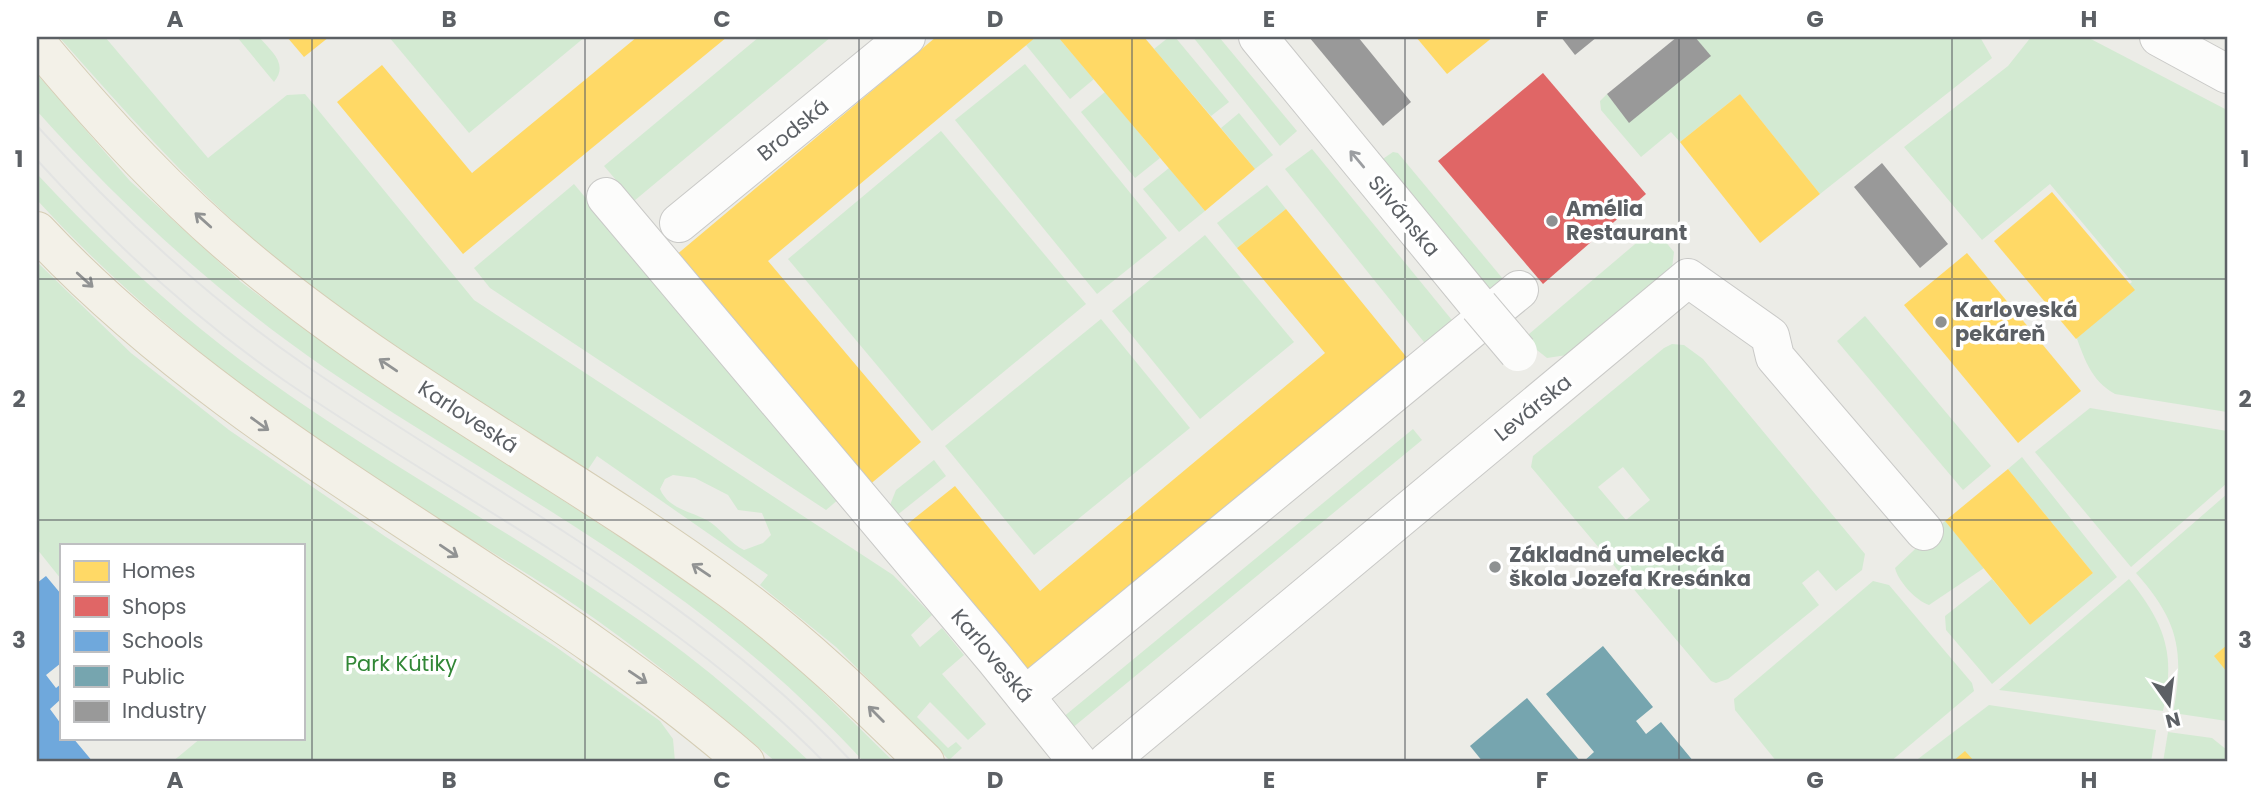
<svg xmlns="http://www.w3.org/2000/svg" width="2264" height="799" viewBox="0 0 2264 799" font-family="Poppins,sans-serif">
  <rect width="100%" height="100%" fill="#ecece7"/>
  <g fill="#d3ead2" fill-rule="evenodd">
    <path d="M59,37H105L208,158L287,95L305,94L474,300L893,575L932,615L911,635L920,647L942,628L964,655L942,674L986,724L968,740L930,702L917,717L948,748L956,742L962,748L949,760L836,647L760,585L768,575L597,456L587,471C503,416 416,364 335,305C230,230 144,133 59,37ZM673,475L695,478L728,495L738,510L762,513L771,535L763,543L744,550C730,543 723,531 710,522C692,511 669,510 660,489L665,479Z"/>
    <path d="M237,37H259C271,51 289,64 274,82Z"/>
    <path d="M389,37H585L469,133Z"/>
    <path d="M759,37H831L634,201L604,166Z"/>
    <path d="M1036,37H1058L1094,79L1070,99L1026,45Z"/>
    <path d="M1169,37H1175L1229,102L1211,116L1154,49Z"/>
    <path d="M1193,37H1219L1297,131L1280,146Z"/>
    <path d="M1695,37H1980L1992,58L1820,194L1740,94L1680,142L1671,132L1641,157L1601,110L1600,101L1607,94L1629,122L1710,56Z"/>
    <path d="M2031,37H2087L2227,110V412L2115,394C2090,380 2084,357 2074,331L2132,282L2050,184L1982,240L1904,147L2008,66Z"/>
    <path d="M1025,64L1167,238L1097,294L955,120Z"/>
    <path d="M37,74L130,181L241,282L307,331L410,401L678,575L786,656L894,762H864C803,696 734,636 660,584C552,507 435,443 325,368C218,294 124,208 37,111Z"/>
    <path d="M1105,92L1160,158L1135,178L1081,112Z"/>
    <path d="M1239,113L1273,155L1255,169L1221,128Z"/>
    <path d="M941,131L1086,304L932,431L788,259Z"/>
    <path d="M1312,149L1460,330L1432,352L1285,169Z"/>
    <path d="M1393,152L1398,153L1508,285L1490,302L1374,165Z"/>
    <path d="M1169,168L1205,211L1179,232L1143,189Z"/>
    <path d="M37,174C107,249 182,319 265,378C392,469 530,542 656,632C711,671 761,716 810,762H776C718,713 659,665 598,621C538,578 472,541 410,502C274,414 147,320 37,200Z"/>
    <path d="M574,184L839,499L826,510L490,288L474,268Z"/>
    <path d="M1267,185L1286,209L1237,248L1217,223Z"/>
    <path d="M1654,228L1674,252L1672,268L1567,355L1547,358L1523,339Z"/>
    <path d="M1205,235L1294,342L1200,419L1112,311Z"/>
    <path d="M37,262L131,353L229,430L386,537L556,647L660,721L673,739L675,762H172L201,738H303V545H61V579L37,549Z"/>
    <path d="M1865,316L1991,466L1963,490L1837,341Z"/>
    <path d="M1101,319L1190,428L1034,555L945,446Z"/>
    <path d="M1672,344L1684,345L1703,359L1865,554L1862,570L1836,591L1818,570L1802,583L1819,605L1728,679L1716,683L1711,681L1531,467L1533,456L1664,348ZM1623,467L1650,500L1626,520L1598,487Z"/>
    <path d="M2090,408L2227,431V483L2131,567L2035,452Z"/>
    <path d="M1413,429L1422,440L1071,729L1062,718Z"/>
    <path d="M2022,457L2117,577L1992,684L1946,630L1945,616L1992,579L2030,625L2093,573L2008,469Z"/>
    <path d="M934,460L946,476L896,516L890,505L896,490Z"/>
    <path d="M2227,494V721L2173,713C2185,651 2178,620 2136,573Z"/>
    <path d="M1945,521L1984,568L1929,605C1916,601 1898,581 1895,568Z"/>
    <path d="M2129,579C2165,624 2176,654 2163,711L1999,690Z"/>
    <path d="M1873,581L1889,585L1972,683L1974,691L1890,762H1777L1735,710L1734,699Z"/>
    <path d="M1989,705L2156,730L2151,762H1914Z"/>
    <path d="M2168,732L2212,738L2227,750V762H2163Z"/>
  </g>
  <g fill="#ffd966">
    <path d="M287,37H329L304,57Z"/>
    <path d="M637,37H727L463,254L337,102L382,65L472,173Z"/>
    <path d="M936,37H1036L768,261L921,442L868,486L675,256Z"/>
    <path d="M1058,37H1144L1255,169L1205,211Z"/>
    <path d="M1416,37H1493L1447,74Z"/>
    <path d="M1740,94L1820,194L1760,243L1680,142Z"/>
    <path d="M2052,192L2135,290L2076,339L1994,241Z"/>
    <path d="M1286,209L1413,365L1028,682L901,529L955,486L1040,591L1325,353L1237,248Z"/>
    <path d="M1967,253L2081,391L2018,443L1904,305Z"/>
    <path d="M2008,469L2093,573L2030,625L1945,521Z"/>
    <path d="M2227,645V672L2214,656Z"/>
    <path d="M1965,751L1975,762H1952Z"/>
  </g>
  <path fill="#e06666" d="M1543,73L1646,194L1543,284L1438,161Z"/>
  <path fill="#6fa8dc" d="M46,576L61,594V663L46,675L56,688L61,684V699L50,709L61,724V738H73L93,762H37V583Z"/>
  <g fill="#76a5af">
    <path d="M1603,646L1653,707L1636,721L1646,734L1661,722L1694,762H1583L1594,752L1546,694Z"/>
    <path d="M1527,698L1581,762H1483L1470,746Z"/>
  </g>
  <g fill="#999">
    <path d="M1309,37H1358L1411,102L1383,126Z"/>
    <path d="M1561,37H1597L1575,55Z"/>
    <path d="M1677,37H1695L1711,56L1629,123L1607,94Z"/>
    <path d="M1882,163L1948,244L1920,268L1854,187Z"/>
  </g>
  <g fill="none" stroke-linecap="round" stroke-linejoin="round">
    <g stroke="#c9c9c7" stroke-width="40">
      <g id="minor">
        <path d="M1258,37L1479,306"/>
        <path d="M2159,37L2227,74"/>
        <path d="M606,197L995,659L1078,762"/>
        <path d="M679,223L906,37"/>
        <path d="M1025,696L1519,290"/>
        <path d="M1107,762L1688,278L1770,336L1775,357L1924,531"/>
      </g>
    </g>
    <g stroke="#d5cdb4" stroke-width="40">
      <g id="major">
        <path d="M37,43C103,122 174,200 254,265C403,388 576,476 731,590C801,641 863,701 925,762"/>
        <path d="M37,231C243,451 521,568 745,762"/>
      </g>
    </g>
    <use href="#minor" stroke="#fcfcfb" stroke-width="38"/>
    <use href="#major" stroke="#f3f1e8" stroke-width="38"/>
    <g stroke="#e3e4e3" stroke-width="2">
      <path d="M37,126C118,215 205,296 305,365C491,493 696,594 852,762"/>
      <path d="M37,160C112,242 194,318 285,381C467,505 669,604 824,762"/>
    </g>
    <g stroke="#c9c9c7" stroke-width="40" stroke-linecap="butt">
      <path id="minor-bridge" d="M1479,306L1518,352"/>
    </g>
    <use href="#minor-bridge" stroke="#fcfcfb" stroke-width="38"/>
  </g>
  <defs><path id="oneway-shaft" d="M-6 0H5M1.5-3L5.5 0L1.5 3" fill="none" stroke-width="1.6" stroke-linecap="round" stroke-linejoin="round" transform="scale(1.75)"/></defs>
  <use stroke="#9c9ea1" href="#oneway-shaft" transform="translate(1357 159) rotate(-130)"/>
  <g stroke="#919393">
    <use href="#oneway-shaft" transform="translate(203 220) rotate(-138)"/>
    <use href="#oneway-shaft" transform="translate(85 280) rotate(42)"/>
    <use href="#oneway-shaft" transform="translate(388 365) rotate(-146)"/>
    <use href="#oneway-shaft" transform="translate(260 424) rotate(36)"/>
    <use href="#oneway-shaft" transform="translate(449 551) rotate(34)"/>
    <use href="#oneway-shaft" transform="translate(701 570) rotate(-146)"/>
    <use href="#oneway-shaft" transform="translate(638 677) rotate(34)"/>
    <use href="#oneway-shaft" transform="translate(876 714) rotate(-135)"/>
  </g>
  <path fill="none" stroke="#5c6065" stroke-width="2" stroke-opacity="0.55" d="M312,37V762M585,37V762M859,37V762M1132,37V762M1405,37V762M1679,37V762M1952,37V762M37,279H2227M37,520H2227"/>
  <g fill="#8e9192" stroke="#fff" stroke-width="2.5">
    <circle cx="1552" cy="221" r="7"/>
    <circle cx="1941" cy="322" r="7"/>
    <circle cx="1495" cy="567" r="7"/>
  </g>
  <g text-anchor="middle" stroke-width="7" stroke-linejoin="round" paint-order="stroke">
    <g font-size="21" fill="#5c6065" stroke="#fff">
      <text transform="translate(793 130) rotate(-39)" y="7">Brodská</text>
      <text transform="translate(1404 216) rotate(50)" y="7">Silvánska</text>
      <text transform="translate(1533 408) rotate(-39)" y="7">Levárska</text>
      <text transform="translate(468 417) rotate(33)" y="7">Karloveská</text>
      <text transform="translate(992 656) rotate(50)" y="7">Karloveská</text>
    </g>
    <g font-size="21" font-weight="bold" fill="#5c6065" stroke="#fff" text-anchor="start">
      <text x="1566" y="216">Amélia<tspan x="1566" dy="24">Restaurant</tspan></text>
      <text x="1955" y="317">Karloveská<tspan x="1955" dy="24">pekáreň</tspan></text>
      <text x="1509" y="562">Základná umelecká<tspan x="1509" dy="24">škola Jozefa Kresánka</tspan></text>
    </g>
    <g font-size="21" fill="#318736" stroke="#fff">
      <text x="401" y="671">Park Kútiky</text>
    </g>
  </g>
  <rect width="2264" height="799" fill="none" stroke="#ffffff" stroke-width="77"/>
  <rect x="60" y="544" width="245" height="196" fill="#ffffff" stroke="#bebfc1" stroke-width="2"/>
  <rect x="74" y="561" width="35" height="21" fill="#ffd966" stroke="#bebfc1" stroke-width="2"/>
  <text x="122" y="578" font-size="21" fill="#5c6065">Homes</text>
  <rect x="74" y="596" width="35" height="21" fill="#e06666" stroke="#bebfc1" stroke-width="2"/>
  <text x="122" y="614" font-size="21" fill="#5c6065">Shops</text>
  <rect x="74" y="631" width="35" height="21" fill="#6fa8dc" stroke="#bebfc1" stroke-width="2"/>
  <text x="122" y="648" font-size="21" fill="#5c6065">Schools</text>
  <rect x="74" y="666" width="35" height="21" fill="#76a5af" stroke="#bebfc1" stroke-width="2"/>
  <text x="122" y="684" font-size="21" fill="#5c6065">Public</text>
  <rect x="74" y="701" width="35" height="21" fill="#999999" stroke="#bebfc1" stroke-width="2"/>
  <text x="122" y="718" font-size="21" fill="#5c6065">Industry</text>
  <g transform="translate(2169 704) rotate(166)" stroke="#ffffff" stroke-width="5" paint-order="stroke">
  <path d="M0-5L12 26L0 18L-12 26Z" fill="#5c6065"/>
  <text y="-10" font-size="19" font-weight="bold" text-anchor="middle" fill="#5c6065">N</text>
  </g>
  <rect x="38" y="38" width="2188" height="722" fill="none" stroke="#5c6065" stroke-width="2.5"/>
  <g font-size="23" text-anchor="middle" font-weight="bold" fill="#5c6065">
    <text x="175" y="27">A</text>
    <text x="449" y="27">B</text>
    <text x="722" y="27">C</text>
    <text x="995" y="27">D</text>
    <text x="1269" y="27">E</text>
    <text x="1542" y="27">F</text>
    <text x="1815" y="27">G</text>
    <text x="2089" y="27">H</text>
    <text x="19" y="167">1</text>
    <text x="2245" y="167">1</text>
    <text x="19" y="407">2</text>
    <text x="2245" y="407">2</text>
    <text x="19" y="648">3</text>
    <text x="2245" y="648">3</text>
    <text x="175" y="788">A</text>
    <text x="449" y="788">B</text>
    <text x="722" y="788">C</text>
    <text x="995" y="788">D</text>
    <text x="1269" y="788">E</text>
    <text x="1542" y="788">F</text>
    <text x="1815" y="788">G</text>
    <text x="2089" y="788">H</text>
  </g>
</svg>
